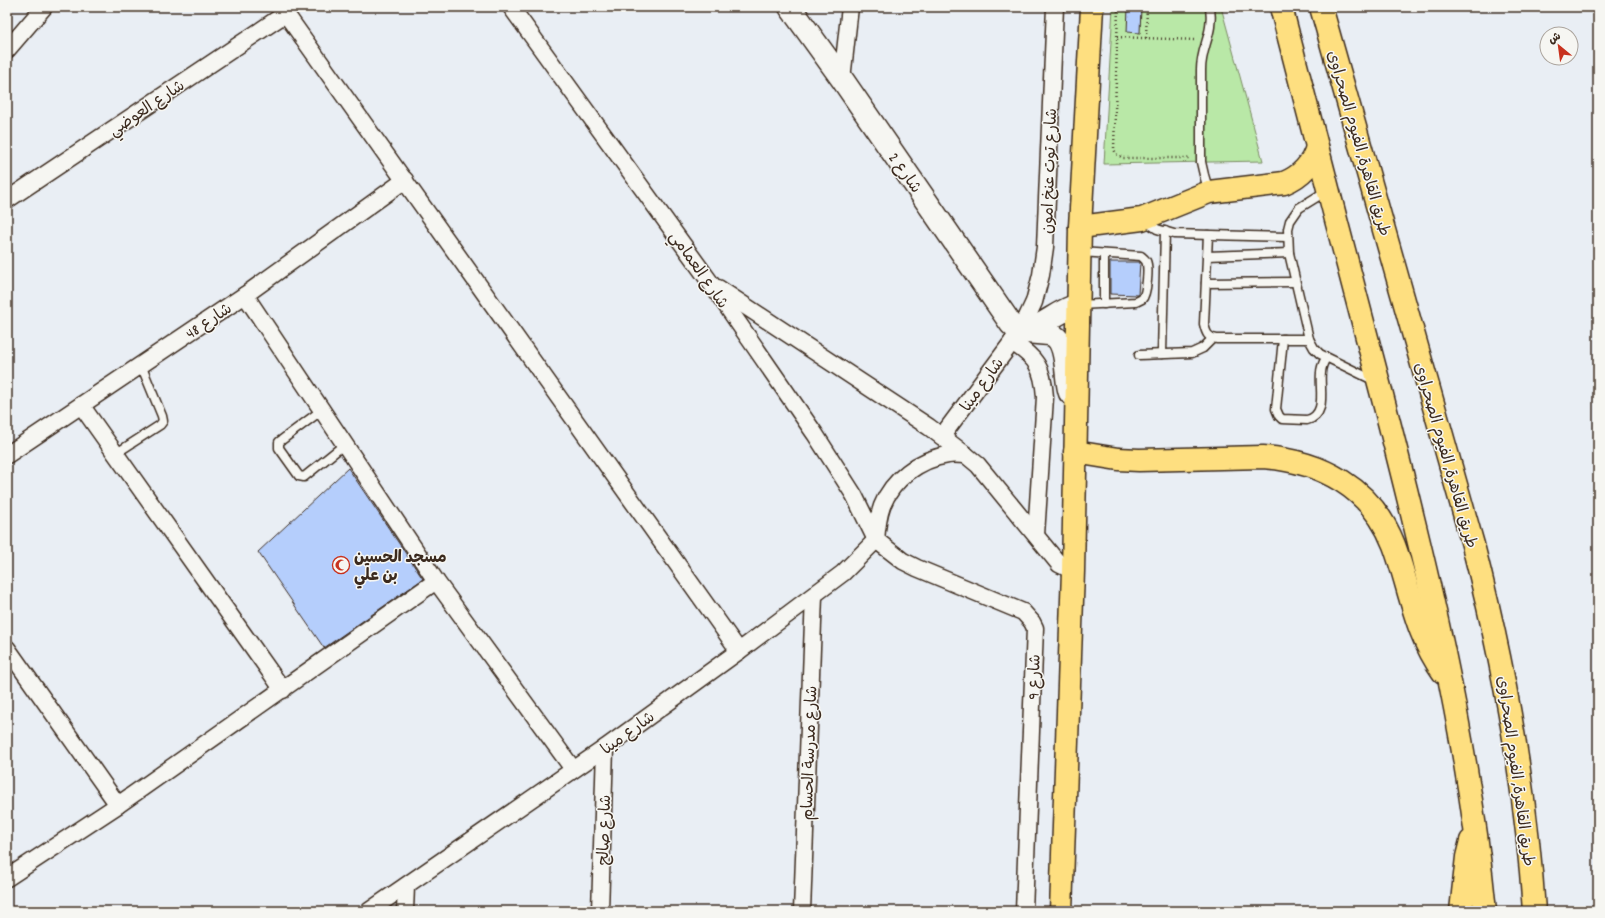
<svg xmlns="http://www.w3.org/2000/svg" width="1605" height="918" viewBox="0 0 1605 918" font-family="Dekko,'Playpen Sans Arabic',sans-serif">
  <rect width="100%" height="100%" fill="#e9eef4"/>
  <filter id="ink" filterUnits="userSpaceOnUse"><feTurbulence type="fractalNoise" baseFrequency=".025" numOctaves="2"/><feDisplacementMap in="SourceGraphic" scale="8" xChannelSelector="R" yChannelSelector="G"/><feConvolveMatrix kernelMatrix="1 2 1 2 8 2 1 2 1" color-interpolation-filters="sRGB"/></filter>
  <g filter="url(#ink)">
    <path fill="#b9e8a7" stroke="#7a8962" d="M1113,7H1221L1263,161L1104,164Z"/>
    <g fill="#b5cefc" stroke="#3b2a1e">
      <path d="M1128,7H1141L1140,33L1127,32Z"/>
      <path d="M1110,262H1140L1138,295L1110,294Z"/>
      <path d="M348,468L423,579L324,648L258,552Z"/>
    </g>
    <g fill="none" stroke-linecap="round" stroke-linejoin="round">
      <g stroke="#3b2a1e" stroke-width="11">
        <g id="lane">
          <path d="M1328,190L1299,208L1290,221L1288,229L1289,253L1309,339L1314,348L1320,354L1375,381"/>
          <path d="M1209,192L1204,175L1201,162V70C1201,46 1214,34 1210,7"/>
          <path d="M1145,221L1157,229L1174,234L1287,237"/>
          <path d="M1208,235L1204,324C1206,333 1208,338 1217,339H1309"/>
          <path d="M1104,254V304"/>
          <path d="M1207,256L1289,253"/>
          <path d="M1206,283L1295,282"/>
          <path d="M1080,305L1136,302L1142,299C1147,294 1149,267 1146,261C1144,258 1143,258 1141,256L1080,252"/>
          <path d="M1283,339L1276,409L1279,416L1282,419L1307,420C1328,415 1319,388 1321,373C1321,367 1323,363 1326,358"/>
          <path d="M1162,354L1165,231"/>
          <path d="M1139,355L1192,353L1203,348L1212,339"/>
          <path d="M322,410L279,442V448L299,476L304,477L345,444"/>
          <path d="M115,454L160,425L163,421L162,416L141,365"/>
        </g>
      </g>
      <g stroke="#3b2a1e" stroke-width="19">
        <g id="street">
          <path d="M281,7L739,651"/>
          <path d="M511,7L710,282L815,434L854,495L876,540L903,561L917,568L1023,612L1032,622L1035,628L1024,911"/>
          <path d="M7,50L44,7"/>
          <path d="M842,79L850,7"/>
          <path d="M7,200L285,14"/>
          <path d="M718,288L929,427L966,455L978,465L1059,564L1073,571"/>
          <path d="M245,295L436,581L573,769"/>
          <path d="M1012,342C1036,358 1043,367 1045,397L1036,535"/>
          <path d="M81,405L283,690"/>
          <path d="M942,436L1012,342L1027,317L1034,302L1041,275L1045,247L1055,7"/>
          <path d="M7,455L245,295L405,180"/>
          <path d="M876,540C877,528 878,517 882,506C892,480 919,459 948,455C954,454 960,455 966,455"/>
          <path d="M7,648L118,805"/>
          <path d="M7,878L118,805L436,581"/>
          <path d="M369,911L605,748L739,651L843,573L876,540"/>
          <path d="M405,911L406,886"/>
          <path d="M600,911L605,748"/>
          <path d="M802,911L814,596"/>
        </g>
      </g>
      <g stroke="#3b2a1e" stroke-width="25">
        <g id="secondary">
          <path d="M790,7L842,79L1011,324C1013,326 1016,329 1018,330C1025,333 1041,333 1049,334C1070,338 1064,379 1070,393"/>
          <path d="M1026,331C1045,325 1059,310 1078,305"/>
        </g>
      </g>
      <g stroke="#3b2a1e" stroke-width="25">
        <path id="primary" d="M1061,911L1073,571L1080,227L1092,7"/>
      </g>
      <g stroke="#3b2a1e" stroke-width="25">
        <g id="highway">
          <path d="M1281,7C1314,136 1348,266 1382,395C1426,565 1468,736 1485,911"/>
          <path d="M1321,7L1473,545C1504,665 1526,787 1534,911"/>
          <path d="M1080,227L1142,219L1209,192L1284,183C1301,176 1312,165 1317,147"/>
          <path d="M1075,452L1118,459L1139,460L1263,457C1321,461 1372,488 1394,545C1410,588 1415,634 1443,672"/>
          <path d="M1461,911L1467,857L1471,841"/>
        </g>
      </g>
      <g stroke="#3b2a1e" stroke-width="2.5" stroke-dasharray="1 3" stroke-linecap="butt">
        <path d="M1118,7L1114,149L1116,154L1123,158H1190"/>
        <path d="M1163,7L1199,8"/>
        <path d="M1117,37L1196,40"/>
        <path d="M1146,38L1147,7"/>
      </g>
      <use href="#lane" stroke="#f6f6f2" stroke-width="8"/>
      <use href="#street" stroke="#f6f6f2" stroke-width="16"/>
      <use href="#secondary" stroke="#f6f6f2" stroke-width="22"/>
      <use href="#primary" stroke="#fedf80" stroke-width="22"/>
      <use href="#highway" stroke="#fedf80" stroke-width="22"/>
    </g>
  </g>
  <defs>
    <g id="mosque-ring" transform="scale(0.9)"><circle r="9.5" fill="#f6f6f2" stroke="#c8321e" stroke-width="1.5"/><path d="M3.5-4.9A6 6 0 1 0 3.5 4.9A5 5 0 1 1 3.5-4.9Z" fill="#c8321e"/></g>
  </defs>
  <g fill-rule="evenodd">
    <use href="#mosque-ring" x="341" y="565"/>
  </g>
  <g text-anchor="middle" stroke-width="3" stroke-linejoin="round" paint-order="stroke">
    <g font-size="16" fill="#3b2a1e" stroke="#f6f6f2">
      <text transform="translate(146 107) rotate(-34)" y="6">شارع العوضي</text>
      <text transform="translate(1360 143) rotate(74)" y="6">طريق القاهرة, الفيوم الصحراوى</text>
      <text transform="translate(1048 171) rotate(-88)" y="6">شارع توت عنخ امون</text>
      <text transform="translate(906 172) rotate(55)" y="6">شارع 2</text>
      <text transform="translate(700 269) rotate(55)" y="6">شارع العمامي</text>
      <text transform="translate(208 320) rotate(-34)" y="6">شارع 48</text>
      <text transform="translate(981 384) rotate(-54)" y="6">شارع مينا</text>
      <text transform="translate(1447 455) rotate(74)" y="6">طريق القاهرة, الفيوم الصحراوى</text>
      <text transform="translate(1033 677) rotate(-88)" y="6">شارع 9</text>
      <text transform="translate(627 732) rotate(-36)" y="6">شارع مينا</text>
      <text transform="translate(808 753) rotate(-88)" y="6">شارع مدرسة الحسام</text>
      <text transform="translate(1517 771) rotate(82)" y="6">طريق القاهرة, الفيوم الصحراوى</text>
      <text transform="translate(603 830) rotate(-88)" y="6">شارع صالح</text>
    </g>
    <g font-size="16" font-weight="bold" fill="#3b2a1e" stroke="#f6f6f2" text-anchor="start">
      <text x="354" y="562">مسجد الحسين<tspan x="354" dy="18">بن علي</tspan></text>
    </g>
  </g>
  <rect width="1605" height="918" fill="none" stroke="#f6f6f2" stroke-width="24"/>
  <rect x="12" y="12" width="1581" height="894" fill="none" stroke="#3b2a1e" stroke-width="1.5" filter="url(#ink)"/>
  <g transform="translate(1559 46) rotate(331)"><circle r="19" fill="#f6f6f2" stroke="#aba49d"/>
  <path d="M0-3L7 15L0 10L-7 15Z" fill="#c8321e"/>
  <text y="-6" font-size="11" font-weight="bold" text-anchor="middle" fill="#3b2a1e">ش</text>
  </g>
</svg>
